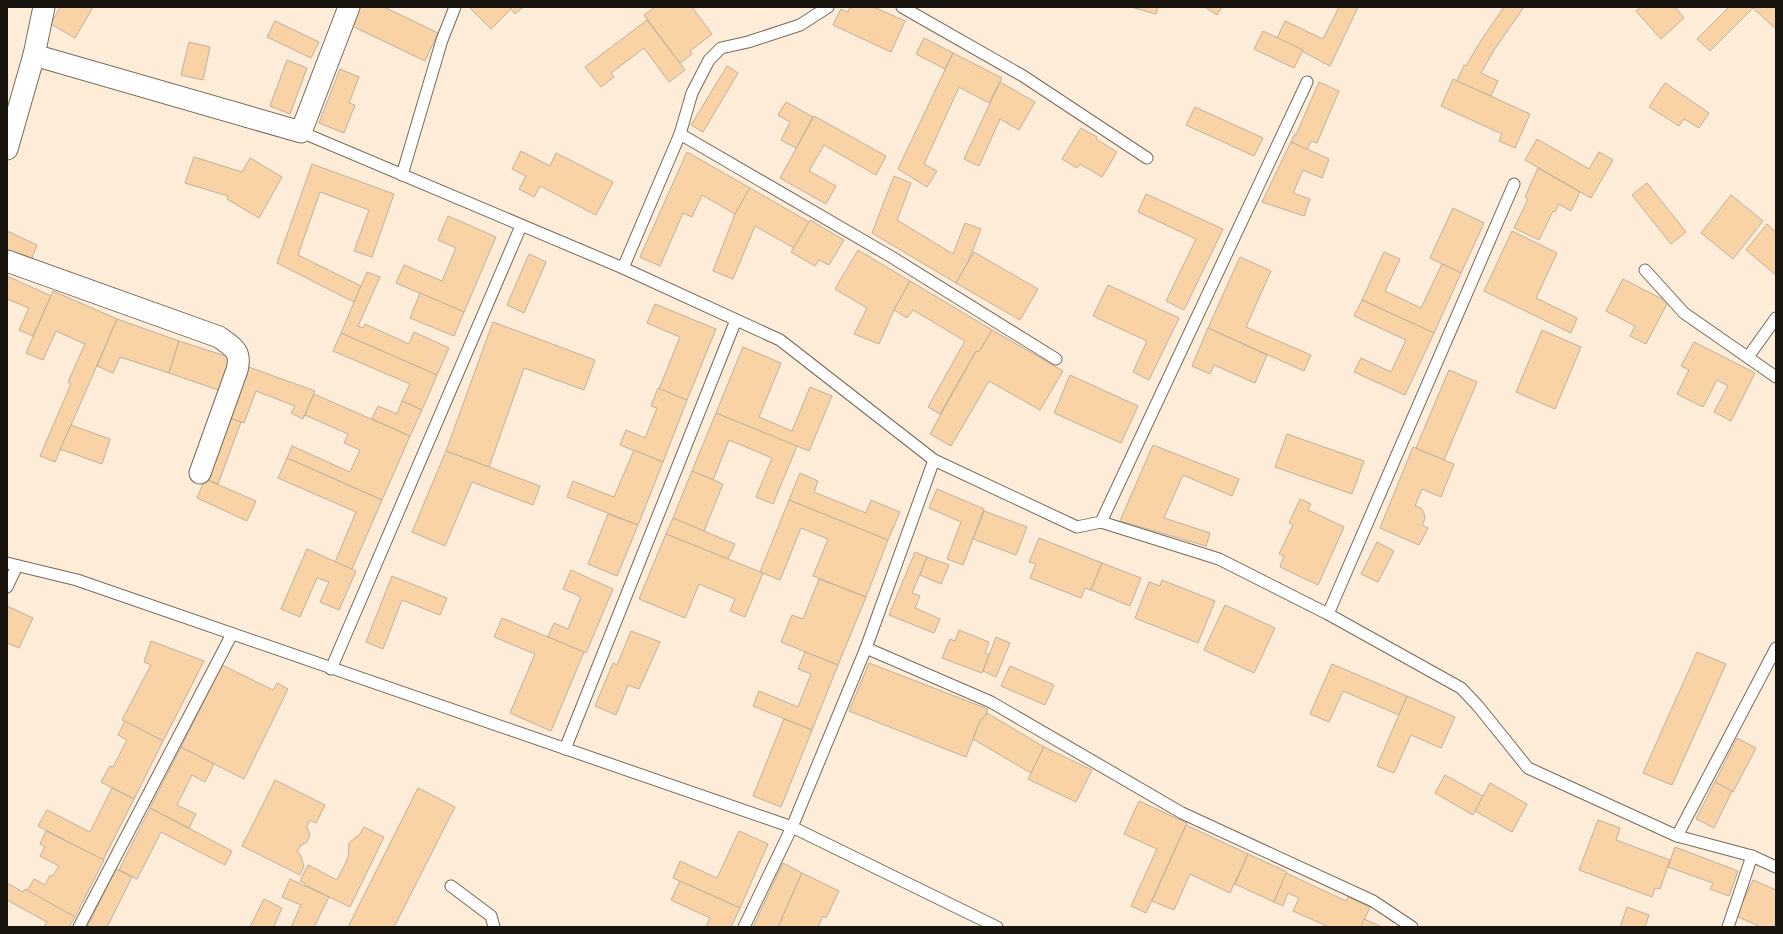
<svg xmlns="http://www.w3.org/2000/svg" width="1783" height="934" viewBox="0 0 1783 934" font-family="'Crimson Pro',serif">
  <rect width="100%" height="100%" fill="#fdecd8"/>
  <g fill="#f9d3a6" stroke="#c0b09e">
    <path d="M60,7H93L75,38L51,24Z"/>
    <path d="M359,7H384L438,33L425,61L350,25Z"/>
    <path d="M469,7H509L511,9L491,29Z"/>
    <path d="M509,7H523L515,14Z"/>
    <path d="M655,7H692L712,34L690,51L692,54L680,63L644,15Z"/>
    <path d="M850,7H874L905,21L891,52L833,25L841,9L848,12Z"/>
    <path d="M1131,7H1158L1156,14Z"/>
    <path d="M1205,7H1222L1217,15Z"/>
    <path d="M1339,7H1358L1330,66L1277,38L1285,21L1323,39Z"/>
    <path d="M1504,7H1524L1494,50L1481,73L1498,81L1491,96L1457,81L1464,65L1466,66L1480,42Z"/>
    <path d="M1641,7H1675L1684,18L1661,39L1636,11Z"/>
    <path d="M1729,7H1776V29L1753,8L1710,51L1697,39Z"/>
    <path d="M647,20L685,70L669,82L644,48L611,73L614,77L601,87L585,67Z"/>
    <path d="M275,21L319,42L311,58L267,37Z"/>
    <path d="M1263,31L1303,50L1294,68L1254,49Z"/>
    <path d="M924,38L953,53L945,69L916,54Z"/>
    <path d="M189,42L210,47L203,80L181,75Z"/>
    <path d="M953,53L1002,78L989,103L959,87L924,164L937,171L927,187L898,169Z"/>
    <path d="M287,60L307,68L290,114L270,106Z"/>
    <path d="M727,66L738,73L703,132L691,125Z"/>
    <path d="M340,69L359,77L349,103L355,105L344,133L319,123Z"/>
    <path d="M1453,79L1530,114L1515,148L1499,141L1502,134L1441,106Z"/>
    <path d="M1000,82L1035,102L1019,130L1000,119L979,166L964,159Z"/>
    <path d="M1319,82L1339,91L1317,143L1311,141L1307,150L1291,142L1295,134L1296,135Z"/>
    <path d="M1665,83L1709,113L1699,128L1684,119L1679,126L1649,107Z"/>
    <path d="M786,102L813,117L796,148L781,140L790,122L778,115Z"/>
    <path d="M1195,107L1263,138L1254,156L1186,125Z"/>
    <path d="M814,116L886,156L876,175L824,145L809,171L836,186L826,204L780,178Z"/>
    <path d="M1081,128L1097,137L1096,139L1117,152L1102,177L1080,164L1077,168L1062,159Z"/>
    <path d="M1537,139L1589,169L1599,152L1613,160L1591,198L1525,160Z"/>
    <path d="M1291,142L1329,159L1322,178L1303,170L1293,193L1310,199L1304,216L1262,202Z"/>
    <path d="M521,151L550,166L556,153L613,182L596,215L540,186L534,197L519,189L526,176L512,169Z"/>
    <path d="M687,152L750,188L735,214L702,195L692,217L683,213L660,266L640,257Z"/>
    <path d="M194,157L242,172L250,158L282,177L259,218L227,199L228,196L185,183Z"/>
    <path d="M312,164L394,194L372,257L354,251L369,210L320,192L298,255L361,286L354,302L277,263Z"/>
    <path d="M1538,168L1580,192L1571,211L1559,204L1555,212L1553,211L1539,240L1514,228L1528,199L1525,197Z"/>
    <path d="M894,176L911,183L897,220L953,254L965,223L981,229L968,262L956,283L872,233Z"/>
    <path d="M1647,183L1686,232L1671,244L1632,195Z"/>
    <path d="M750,188L809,222L794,248L755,226L733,279L713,271L735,214Z"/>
    <path d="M1146,194L1223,229L1184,310L1166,301L1196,239L1138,212Z"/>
    <path d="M1731,195L1763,221L1733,259L1701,233Z"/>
    <path d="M1453,208L1484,223L1461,273L1430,258Z"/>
    <path d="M448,216L496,237L464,312L396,283L404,265L442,281L456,248L438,240Z"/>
    <path d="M810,220L844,240L829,265L819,260L815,266L791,252Z"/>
    <path d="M1767,224L1776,232V275L1746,250Z"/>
    <path d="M7,231L37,245L32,258L7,249Z"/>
    <path d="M1512,231L1557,253L1536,298L1577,318L1571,333L1484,291Z"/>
    <path d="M858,250L910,281L894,310L879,344L854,334L867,308L835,289Z"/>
    <path d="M974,252L1038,289L1020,320L956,283Z"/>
    <path d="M1384,252L1400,259L1385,291L1421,308L1442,264L1461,273L1434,333L1362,300Z"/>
    <path d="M529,254L546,262L524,313L507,305Z"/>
    <path d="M1240,257L1271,271L1246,327L1311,355L1304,371L1208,328Z"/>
    <path d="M367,272L380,277L358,326L363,328L365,324L409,344L414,332L449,348L437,375L341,333Z"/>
    <path d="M7,276L51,296L33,336L19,330L29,308L7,299Z"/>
    <path d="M1623,279L1668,302L1646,344L1630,336L1635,326L1606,311Z"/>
    <path d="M910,281L992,330L979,352L976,351L940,414L928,407L965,341L913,310L907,318L894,310Z"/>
    <path d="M1108,285L1179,318L1149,380L1133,372L1147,341L1093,316Z"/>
    <path d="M53,291L117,319L55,462L40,456L71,384L68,382L85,344L56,331L43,360L26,353Z"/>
    <path d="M420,293L464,312L454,336L410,318Z"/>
    <path d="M1362,300L1434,333L1405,395L1354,372L1361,358L1391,372L1406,340L1354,316Z"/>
    <path d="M655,304L716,329L687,400L659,389L680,337L647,323Z"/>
    <path d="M117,319L179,341L169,373L120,357L113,373L97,366Z"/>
    <path d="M493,322L595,360L584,390L524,368L489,467L446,451Z"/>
    <path d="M1208,328L1267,355L1255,383L1214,365L1210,374L1192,366Z"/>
    <path d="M992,330L1063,371L1040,410L989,381L951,446L930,434L976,351L979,352Z"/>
    <path d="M1542,330L1581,347L1555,409L1516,392Z"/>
    <path d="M341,333L437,375L422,410L402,401L410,384L333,351Z"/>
    <path d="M179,341L235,359L224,392L169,373Z"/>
    <path d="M1694,342L1755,373L1731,421L1714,412L1728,386L1717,380L1703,407L1677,394L1689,370L1681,366Z"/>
    <path d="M743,347L781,363L759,417L792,431L810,387L832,396L809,451L716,413Z"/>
    <path d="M243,365L315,391L303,419L291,413L295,406L256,391L244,423L225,416Z"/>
    <path d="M1449,370L1477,382L1444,460L1416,448Z"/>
    <path d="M1070,375L1138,406L1121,443L1054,413Z"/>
    <path d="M658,388L687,400L663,462L620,445L626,430L645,438L657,408L651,406Z"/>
    <path d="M314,394L410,436L382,500L287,458L292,446L350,472L360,450L344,443L348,434L305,415Z"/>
    <path d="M402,401L422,410L410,436L372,419L378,406L397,414Z"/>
    <path d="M716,413L797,446L773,504L756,497L772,458L729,440L713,480L692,471Z"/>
    <path d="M227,417L241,422L218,484L205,479Z"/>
    <path d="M71,425L110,439L102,464L60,449Z"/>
    <path d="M1287,434L1364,461L1352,494L1275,467Z"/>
    <path d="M1153,445L1239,479L1232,496L1183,475L1164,518L1210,533L1206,546L1120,521Z"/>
    <path d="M1413,447L1454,464L1441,497L1422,489L1415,506L1421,508L1424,513L1425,519L1422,525L1428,528L1419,545L1380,528Z"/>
    <path d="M634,450L663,462L638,525L567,497L573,481L614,497Z"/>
    <path d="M446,451L540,486L533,505L472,482L445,546L412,532Z"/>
    <path d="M287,458L382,500L352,569L335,562L356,512L278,478Z"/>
    <path d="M692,471L723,484L704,531L673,518Z"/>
    <path d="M800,473L818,481L814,492L866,513L871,500L900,512L888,540L789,500Z"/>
    <path d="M205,479L256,501L247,521L197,498Z"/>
    <path d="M937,489L984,509L963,565L947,559L961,522L929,508Z"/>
    <path d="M1300,499L1311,504L1308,510L1344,527L1318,585L1280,567L1284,556L1279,554L1293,525L1289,523Z"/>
    <path d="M789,500L888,540L866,597L813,576L828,539L801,528L780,580L760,572Z"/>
    <path d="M984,511L1027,527L1016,555L973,539Z"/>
    <path d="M608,514L638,525L617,576L588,564Z"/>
    <path d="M673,518L735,544L728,559L666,534Z"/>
    <path d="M666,534L763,573L745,617L730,611L735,599L699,584L685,618L639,599Z"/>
    <path d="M1039,538L1102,563L1091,590L1085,588L1081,598L1030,578L1036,564L1029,562Z"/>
    <path d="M1377,542L1394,551L1378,582L1361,574Z"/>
    <path d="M307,549L356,571L339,610L320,602L329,582L317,578L300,617L281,609Z"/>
    <path d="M915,552L927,557L912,593L920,596L915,608L940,619L934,633L889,615Z"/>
    <path d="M927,557L949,565L941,584L920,575Z"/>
    <path d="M1102,563L1141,578L1130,606L1091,590Z"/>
    <path d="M571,570L613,589L586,653L548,637L554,623L568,629L581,597L563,589Z"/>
    <path d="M392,576L447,598L440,615L402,600L383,649L366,642Z"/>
    <path d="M819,579L866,597L838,665L781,642L792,615L803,619Z"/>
    <path d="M1162,580L1215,601L1198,643L1135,618L1149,582L1160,586Z"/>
    <path d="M1225,605L1275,628L1254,673L1204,650Z"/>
    <path d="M7,606L33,618L19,648L7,643Z"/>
    <path d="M502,618L584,652L551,731L510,713L535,654L494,637Z"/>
    <path d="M959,630L989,642L985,653L989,655L982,673L942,658L950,639L955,641Z"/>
    <path d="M631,631L660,642L639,689L628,685L616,715L595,706L613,663L617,665Z"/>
    <path d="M996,637L1010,643L996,677L983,671Z"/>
    <path d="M151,641L204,661L163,741L122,720L151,665L144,662Z"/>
    <path d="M805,652L838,665L812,730L753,706L759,691L798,707L811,674L798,669Z"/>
    <path d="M1697,652L1726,664L1672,785L1643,773Z"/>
    <path d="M869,663L988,709L985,716L979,723L966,757L849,711Z"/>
    <path d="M1332,664L1407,696L1399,715L1343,691L1329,722L1310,714Z"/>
    <path d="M222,665L273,690L277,683L288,689L244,779L181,747Z"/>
    <path d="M1010,666L1054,685L1045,705L1001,686Z"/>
    <path d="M1407,696L1455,717L1441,748L1411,735L1394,773L1377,766Z"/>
    <path d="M987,713L1044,747L1031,773L973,739L979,723Z"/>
    <path d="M784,719L812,730L781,807L753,796Z"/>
    <path d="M125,721L163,741L134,799L101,782L110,766L113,767L127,740L118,735Z"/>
    <path d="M1737,738L1756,748L1733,792L1715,782Z"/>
    <path d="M181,747L214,764L205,782L192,775L177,805L196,814L189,828L150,808Z"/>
    <path d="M1044,747L1092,770L1076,802L1028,779Z"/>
    <path d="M1445,775L1483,796L1473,815L1435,793Z"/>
    <path d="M275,780L325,805L316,823L310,820L306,828L308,829L310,835L307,842L300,846L297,852L300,854L304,866L300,875L242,846Z"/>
    <path d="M1715,782L1732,791L1714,828L1696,819Z"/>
    <path d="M1490,783L1527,804L1512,832L1475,811Z"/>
    <path d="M112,788L134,799L103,860L38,826L47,810L90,832Z"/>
    <path d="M418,788L455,807L394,927H348Z"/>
    <path d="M1139,801L1187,823L1146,913L1131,906L1157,849L1124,834Z"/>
    <path d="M150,808L232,851L225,865L161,832L137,879L119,870Z"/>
    <path d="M1598,820L1620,828L1616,840L1670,860L1660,889L1655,888L1652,897L1579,870Z"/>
    <path d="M1186,825L1248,854L1230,893L1190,874L1174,910L1152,901Z"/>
    <path d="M364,827L384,837L350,907L305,885V883L300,881L308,865L337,880L348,858L349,843L360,834Z"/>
    <path d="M46,831L104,860L75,917L27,891L34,879L45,885L50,875L52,877L59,866L40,856L45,847L40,844Z"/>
    <path d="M739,831L768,844L740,908L673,878L680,861L717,878Z"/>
    <path d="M1675,847L1738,871L1729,896L1710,889L1713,883L1668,867Z"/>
    <path d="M1248,854L1287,872L1274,902L1235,884Z"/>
    <path d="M783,863L802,873L778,927H753Z"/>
    <path d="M116,869L132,877L107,927H87Z"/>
    <path d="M802,873L839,891L826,918L823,916L818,927H778Z"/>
    <path d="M1286,873L1346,901L1348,897L1370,907L1361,927H1329L1293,911L1299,898L1288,893L1283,906L1274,902Z"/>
    <path d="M290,879L329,897L314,927H291L301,905L282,897Z"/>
    <path d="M1753,880L1776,890V927H1761L1736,916Z"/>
    <path d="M680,881L740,908L731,927H706L710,918L671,900Z"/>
    <path d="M7,883L23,892L25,889L75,917L69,927H44L47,922L7,900Z"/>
    <path d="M264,899L282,908L274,926L277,927H250Z"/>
    <path d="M1627,907L1649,915L1645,927H1620Z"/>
    <path d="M1364,919L1382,927H1361Z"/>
  </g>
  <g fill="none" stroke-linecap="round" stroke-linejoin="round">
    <g stroke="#786a59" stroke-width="13">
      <g id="lane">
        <path d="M902,7L1023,76L1147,158"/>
        <path d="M301,132L623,268L780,340L934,460L1077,527L1101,522L1219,559L1328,614L1461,688L1478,706L1528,768L1677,836L1752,856L1776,867"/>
        <path d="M680,134L692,93L709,60L721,48L748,42L800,25L828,7"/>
        <path d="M402,175L442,40L455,7"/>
        <path d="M623,268L680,134L890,256L1056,359"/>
        <path d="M1645,270L1684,313L1776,377"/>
        <path d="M1748,357L1776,318"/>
        <path d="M1101,522L1307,82"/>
        <path d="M7,563L77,580L792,827L997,927"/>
        <path d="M7,587L17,566"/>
        <path d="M1328,614L1514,184"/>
        <path d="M866,648L934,460"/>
        <path d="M331,669L521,226"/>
        <path d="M565,749L736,320"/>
        <path d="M1677,836L1776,648"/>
        <path d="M451,886L491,916L494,927"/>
        <path d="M79,927L232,634"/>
        <path d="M744,927L792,827L866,648L991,702L1182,813L1373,901L1412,927"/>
        <path d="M1728,927L1752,856"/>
      </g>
    </g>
    <g stroke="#786a59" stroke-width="23">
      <g id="street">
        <path d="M34,55L44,7"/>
        <path d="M7,149L34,55L301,132L349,7"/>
        <path d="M7,261L219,337C233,347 242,351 237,370L200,473"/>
      </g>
    </g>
    <use href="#lane" stroke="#fff" stroke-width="11"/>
    <use href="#street" stroke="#fff" stroke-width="21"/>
  </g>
  <rect width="1783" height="934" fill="none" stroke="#18130c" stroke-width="16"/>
</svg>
